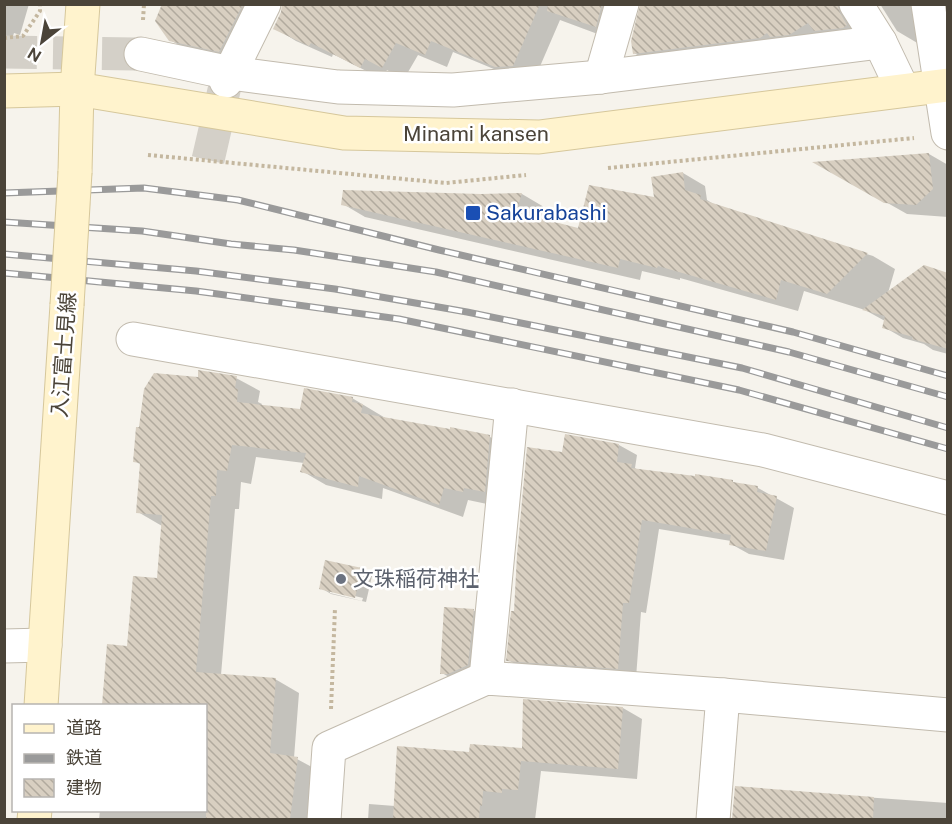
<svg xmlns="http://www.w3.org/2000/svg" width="952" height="824" viewBox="0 0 952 824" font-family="'Public Sans','Noto Sans JP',sans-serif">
  <defs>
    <pattern id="building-back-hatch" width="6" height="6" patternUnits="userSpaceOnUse" patternTransform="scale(1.5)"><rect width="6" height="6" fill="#d8cfc1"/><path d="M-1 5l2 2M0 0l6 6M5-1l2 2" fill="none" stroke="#b1aa9e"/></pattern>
  </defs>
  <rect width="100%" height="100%" fill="#f6f3ec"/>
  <g fill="#0003" fill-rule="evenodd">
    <path d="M4,4H29L20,35L14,33L11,42L4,39Z"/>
    <path d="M163,4H272L241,63L193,53L170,40Z"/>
    <path d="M387,4H630L603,36L560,20L535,78L518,79L453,52L447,67L418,55L404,79L387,70L382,79L333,54L332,57L296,41L275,28Z"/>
    <path d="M642,4H864L862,28L656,66L634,53Z"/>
    <path d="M880,4H931L919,44L897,31Z"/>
    <path d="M929,154L948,165V217L907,214L817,163Z"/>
    <path d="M683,173L705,186L707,200L720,208L873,256L895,269L888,293L948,274V354L933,350L924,344L903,338L884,327L885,321L865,310L804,291L798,311L680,278V280L642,271L640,280L365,217L343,204L522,194L544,207L540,220L579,230L655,199Z"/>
    <path d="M236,378L260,391L258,402L262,404L261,406L302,411L352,398L387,419L490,437L514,450L487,504L468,500L463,517L383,488L382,499L326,485L302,471L304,463L256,457L251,484L241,482L239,509H235L221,675L275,679L299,693L294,758L297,759L321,772L315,820H99L100,810H206V706L104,705L158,579L162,526L138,512L141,465L135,461L199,379Z"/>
    <path d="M619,445L637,455L635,468L638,470L733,482L738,485L758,488L794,508L784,560L749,554L731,544V541L659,529L646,613L641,612L636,678L526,670L508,660L515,613L563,453Z"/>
    <path d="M361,569L372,576L366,602L331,594L321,588ZM330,590L363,598L362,601L330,593Z"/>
    <path d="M473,610L494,623L463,685L442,673Z"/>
    <path d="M623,708L642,719L637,779L541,771L535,820H368L369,804L395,806L471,754L523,749Z"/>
    <path d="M736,788L948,803V820H733Z"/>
  </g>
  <g fill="url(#building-back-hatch)">
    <path d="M162,4H243L219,52L169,41L155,21Z"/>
    <path d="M282,4H540L513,66L495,67L431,41L425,55L396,43L382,68L365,59L360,68L311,43L309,46L273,29L281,12Z"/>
    <path d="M548,4H602L596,27L547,11Z"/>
    <path d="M640,4H837L840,13L847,25L843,28L814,31L808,23L789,35L770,37L767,33L760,38L633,54L631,41Z"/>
    <path d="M929,153L933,189L916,205L884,203L812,162Z"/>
    <path d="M683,172L685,190L701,195L700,199L868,253L827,294L781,280L776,300L658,266L657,268L620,259L618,268L341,205L343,190L481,194L522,193L516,212L578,228L589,185L654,197L651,177Z"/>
    <path d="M924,265L948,273V349L912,339L913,337L882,328L885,316L862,310Z"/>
    <path d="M198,370L237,376L235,388L238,389L237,402L300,409L304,388L353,397L352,402L363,404L361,413L450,429V427L490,435L485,492L464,488L463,492L444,488L439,505L359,476L358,487L300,472L306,453L232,445L227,471L217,470L216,496H211L196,672L276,678L270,753L298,757L290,819H206V705H102L107,644L127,646L133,576L157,578L162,515L136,513L140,463L133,462L136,427H139L144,389L154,373L198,377Z"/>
    <path d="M565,434L619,444L617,462L632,464L631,468L695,476V474L733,480V482L758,486L757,492L777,496L766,551L729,545L731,535L642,520L629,603H623L618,669L506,661L511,611H514L517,555L527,447L562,452Z"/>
    <path d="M325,560L362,568L355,598L319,589Z"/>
    <path d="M444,607L474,609L468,665L448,674H440Z"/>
    <path d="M523,699L623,707L618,769L521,761L518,790L502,789V793L483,791L482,806L480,805L479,819H393L397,746L469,752L470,744L522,748Z"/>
    <path d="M735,786L874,797L873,819H732Z"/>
  </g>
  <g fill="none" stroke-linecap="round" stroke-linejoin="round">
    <g stroke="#d4d0c8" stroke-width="33" stroke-dasharray="33 16" stroke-linecap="butt">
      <path d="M4,52L141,54"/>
      <path d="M208,160L225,86"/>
    </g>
    <g stroke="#c2bbae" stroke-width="35">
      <g id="street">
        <path d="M856,4L880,42L903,90"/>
        <path d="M928,4L948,133"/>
        <path d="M141,54L230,73L338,87L453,90L601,77L880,42"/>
        <path d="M601,77L622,4"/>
        <path d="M226,81L264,4"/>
        <path d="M133,339L763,450L948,498"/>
        <path d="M4,646L45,645"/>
        <path d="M486,678L512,405"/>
        <path d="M324,820L329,748L486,678L723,695L948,715"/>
        <path d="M713,820L723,695"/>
      </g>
    </g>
    <g stroke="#d6c79b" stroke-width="35">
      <g id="secondary">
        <path d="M4,91L77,89L344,133L539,137L948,85"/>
        <path d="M75,172L77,89L83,4"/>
        <path d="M41,706L67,305"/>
        <path d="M34,820L35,810"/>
      </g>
    </g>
    <g stroke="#c4b79f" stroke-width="4" stroke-dasharray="3 3" stroke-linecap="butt">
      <path d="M143,20L144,4"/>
      <path d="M4,38L23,36L40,11V4"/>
      <path d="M148,155L446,183L526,175"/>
      <path d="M608,168L914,138"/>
      <path d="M331,709L335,608"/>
    </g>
    <use href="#street" stroke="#fff" stroke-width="33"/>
    <use href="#secondary" stroke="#fff3cd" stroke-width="33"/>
    <g stroke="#9a9a9a" stroke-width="7">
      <g id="rail">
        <path d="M4,193L144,188L238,200L439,250L793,332L948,376"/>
        <path d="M4,222L142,231L231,244L294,250L436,272L789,352L948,397"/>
        <path d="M4,254L196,271L335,289L467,312L742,368L948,428"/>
        <path d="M4,273L196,291L399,319L739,390L948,449"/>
      </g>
    </g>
    <use href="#rail" stroke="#fff" stroke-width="4.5" stroke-dasharray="14" stroke-linecap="butt"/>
    <g stroke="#d6c79b" stroke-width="35" stroke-linecap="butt">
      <path id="secondary-bridge" d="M67,305L75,172"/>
    </g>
    <use href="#secondary-bridge" stroke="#fff3cd" stroke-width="33"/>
  </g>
  <rect fill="#1a4fb4" stroke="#fff" stroke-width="2" x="465" y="205" width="16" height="16" rx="3"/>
  <circle fill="#6b7280" stroke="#fff" stroke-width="2" cx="341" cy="579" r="6"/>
  <g text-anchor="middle" stroke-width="5" stroke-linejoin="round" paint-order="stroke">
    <g font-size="21" fill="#4b4439" stroke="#fff">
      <text x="476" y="141">Minami kansen</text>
      <text transform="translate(64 355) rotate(-86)" y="7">入江富士見線</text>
    </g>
    <g font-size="21" fill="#164399" stroke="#fff" text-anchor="start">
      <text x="486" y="220">Sakurabashi</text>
    </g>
    <g font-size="21" fill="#5b616d" stroke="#fff" text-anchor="start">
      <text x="353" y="586">文珠稲荷神社</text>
    </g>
  </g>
  <rect width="952" height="824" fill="none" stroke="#4b4439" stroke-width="12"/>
  <rect x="12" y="704" width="195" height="108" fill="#ffffff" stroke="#b7b4b0" stroke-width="1.5"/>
  <rect x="24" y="724" width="30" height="9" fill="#fff3cd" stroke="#b7b4b0" stroke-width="1.5"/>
  <text x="66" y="734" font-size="18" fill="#4b4439">道路</text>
  <rect x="24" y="754" width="30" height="9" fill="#9a9a9a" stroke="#b7b4b0" stroke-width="1.5"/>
  <text x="66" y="764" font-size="18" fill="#4b4439">鉄道</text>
  <rect x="24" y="779" width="30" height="18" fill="url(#building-back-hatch)" stroke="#b7b4b0" stroke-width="1.5"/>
  <text x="66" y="794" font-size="18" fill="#4b4439">建物</text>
  <g transform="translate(42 42) rotate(211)" stroke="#ffffff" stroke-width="4.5" paint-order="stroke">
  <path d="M0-4.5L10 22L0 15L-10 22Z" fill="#4b4439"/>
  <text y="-9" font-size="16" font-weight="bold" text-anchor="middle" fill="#4b4439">N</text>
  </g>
</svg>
